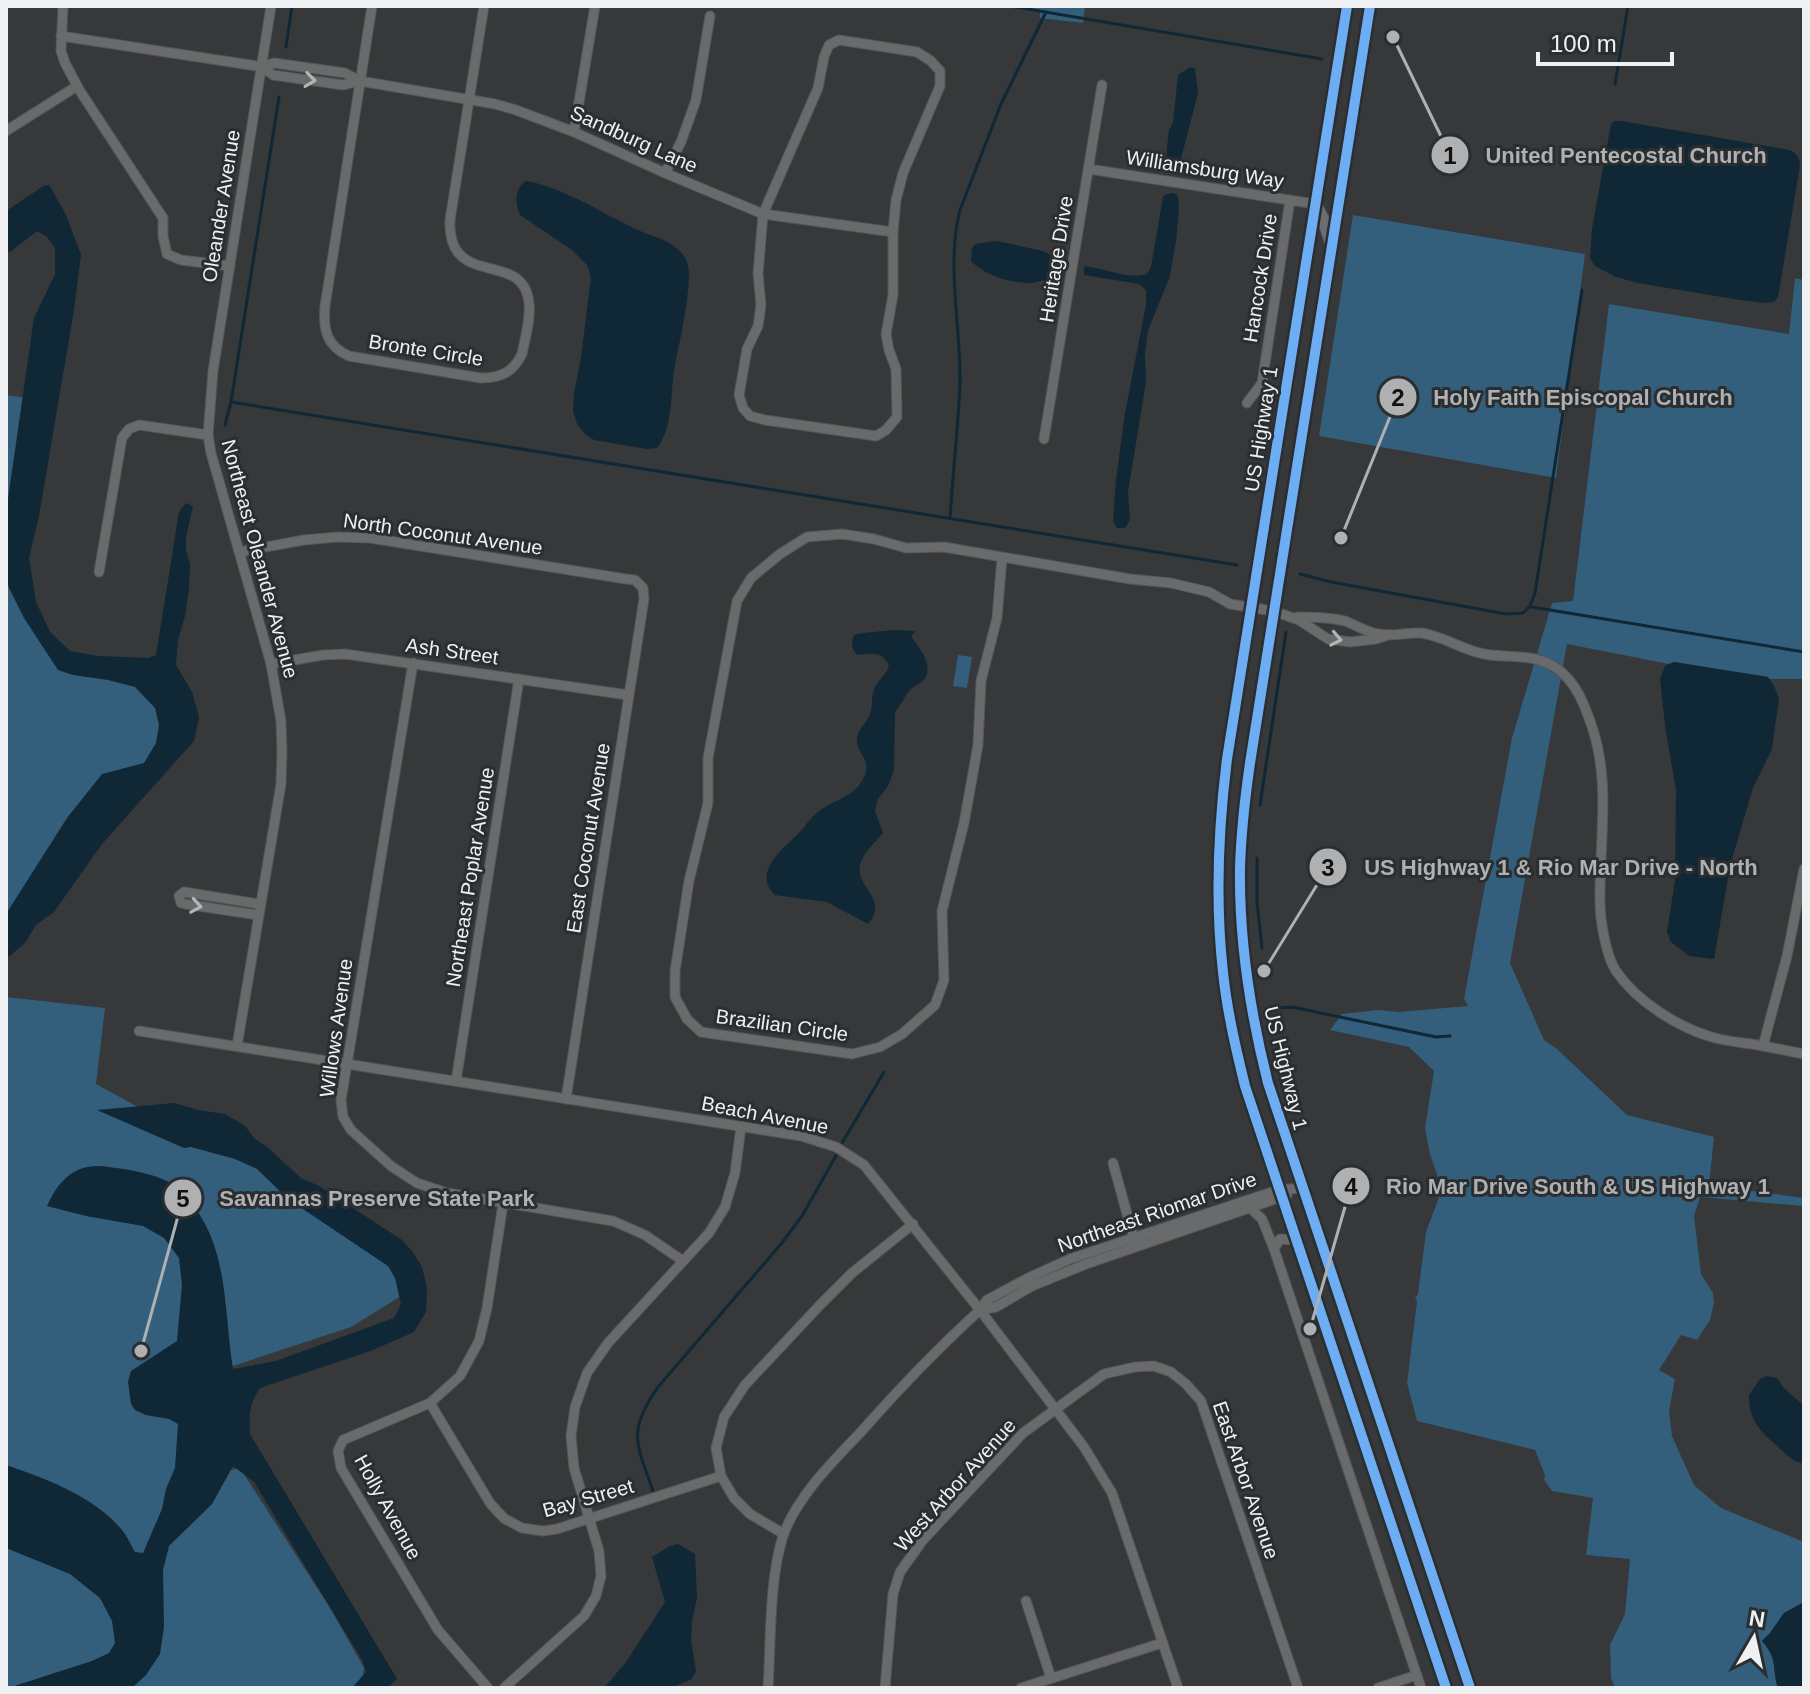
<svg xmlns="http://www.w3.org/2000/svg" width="1810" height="1694" viewBox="0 0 1810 1694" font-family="Helvetica,sans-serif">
  <rect width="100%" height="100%" fill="#36383a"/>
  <g fill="#335e7c">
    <path d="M1033,6H1085L1083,23L1040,18V11L1032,9Z"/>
    <path d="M1353,215L1585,254L1556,478L1319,436Z"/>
    <path d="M1795,278L1804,280V679H1769L1767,677L1674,662L1669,664L1567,644L1510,963L1544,1040L1557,1049L1627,1115L1714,1137L1709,1185L1804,1198V1206L1700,1197L1694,1216L1701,1274L1713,1293L1714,1303L1710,1320L1697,1340L1681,1335L1659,1370L1675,1379L1669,1411L1672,1436L1694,1485L1721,1508L1804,1542V1602L1784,1613L1770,1633L1762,1641C1779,1661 1771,1665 1778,1688H1615L1611,1678L1610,1645L1625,1614L1630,1559L1586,1555L1593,1498L1552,1491L1544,1480L1545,1475L1535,1450L1417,1421L1407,1383L1417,1302L1415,1298L1418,1294L1426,1232L1442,1189L1430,1154L1425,1128L1434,1071L1409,1047L1330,1030L1342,1014L1378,1010L1398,1012L1468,1006L1464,999L1512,738L1552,603L1573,601L1609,304L1789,334Z"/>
    <path d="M6,395L28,398L6,521Z"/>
    <path d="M6,537L46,640L74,662L148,679L175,733L6,934Z"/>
    <path d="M958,655L972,657L967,688L953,686Z"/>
    <path d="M6,997L105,1008L96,1084L149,1113L357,1212L411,1290L351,1327L203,1376L218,1473L240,1468L330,1608L364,1668L362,1682L350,1688H6Z"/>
  </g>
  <g fill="#102736">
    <path d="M1190,67L1195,69L1198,93L1177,174L1174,172L1172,168H1169L1166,163L1167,148L1169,130L1173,122L1178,75Z"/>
    <path d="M1614,121H1621L1790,150C1797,154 1799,157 1800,165L1778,297L1774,302L1766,303L1740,300L1638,283L1616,277L1595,266L1590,258L1592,229L1611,124Z"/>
    <path d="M526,181C563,187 603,214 638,230C648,235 662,238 671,244C678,248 685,255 687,262C694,279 679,345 675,365C670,391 674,426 657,448L647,449L594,440L586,435L578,426L573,412L574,393L581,358L591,277L587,265L572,250L520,215C515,204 514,189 526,181Z"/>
    <path d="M45,185L50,186L66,215L81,255L74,310L39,516L29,558L36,602L50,632L70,651L98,656L148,658L156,655L179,512L186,503L193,506L186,537V551L190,564L189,588L185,616L178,640L176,665L192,692L199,717L194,741L102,844L54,912L36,925L25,943L6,959V914L67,818L102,774L144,763L156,743L159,725L155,708L135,687L108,680L73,675L58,670L24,618L9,588L6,576V513L34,318L55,274V248L47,237L37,231L10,252H6V211Z"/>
    <path d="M1173,193L1178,196L1179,208L1176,241L1170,276L1148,330L1145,354L1146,382L1128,492L1130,520L1125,528H1117L1113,521L1116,480L1125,413L1146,305V290L1139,284L1084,275V266C1104,268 1128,280 1147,274L1151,267L1163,197L1166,194Z"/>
    <path d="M997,241L1043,251L1060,260L1062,266L1057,276C1049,278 1040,282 1032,283C1010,283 986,276 971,261L972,248L975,244Z"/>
    <path d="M894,630L916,631L911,636C918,647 934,664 925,678C922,683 914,686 910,690C905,696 901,705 895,712L894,770L888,786L878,799L875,811L883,833C875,843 863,852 860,865C855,888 890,899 868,924L827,902L775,895C752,873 782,849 798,834C805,827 810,818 819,811C832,801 850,798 860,784C877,759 855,756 857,738C859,727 869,721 871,711C873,702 871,695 875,687C879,679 886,675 889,666C882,650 871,654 857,655C851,648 851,643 854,635L863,633Z"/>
    <path d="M1674,662L1768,677L1773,684L1779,698L1772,749L1753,788L1730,866L1714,959L1689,956L1671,942L1667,932L1675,881L1676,789L1666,733L1660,679L1665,666Z"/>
    <path d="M174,1103L198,1110L225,1114L245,1126L255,1139L266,1146L301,1178L319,1186L402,1240L412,1251L422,1267L427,1288L426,1312L414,1332L373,1350L260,1388C249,1405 249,1414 250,1434L397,1679L387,1688H352L366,1672L362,1660L254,1482L233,1466L212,1504L169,1546L163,1570L164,1627L160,1654L146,1675L132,1688H8L92,1661L109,1653L115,1643L112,1621L100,1598L70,1574L6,1548V1465C45,1478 95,1497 122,1530C127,1536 131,1545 135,1552L143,1553L162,1509L166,1489L175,1468L178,1424L169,1419L146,1415L135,1410L131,1404L128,1382L131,1371L177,1341L182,1285L179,1258L164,1238L143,1226L86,1216L47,1206C60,1178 77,1162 109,1167C127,1169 154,1174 169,1182C175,1184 179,1190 183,1194C230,1241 223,1308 233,1369L276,1361L394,1318L401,1304L395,1278L388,1266L288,1199L257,1169L235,1159L191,1147L184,1148L97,1110Z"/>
    <path d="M1766,1376L1777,1378L1784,1388L1804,1406V1464C1792,1461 1786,1454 1777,1446C1759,1430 1749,1420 1749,1395L1760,1379Z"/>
    <path d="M678,1544L695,1554L697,1598L692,1621L691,1640L696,1671L692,1679L671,1688H604L626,1662L665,1602L652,1557L670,1546Z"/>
    <path d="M1804,1602V1688H1778C1771,1665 1779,1661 1762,1641L1770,1633L1784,1613Z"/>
  </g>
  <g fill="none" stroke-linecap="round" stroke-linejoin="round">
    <g stroke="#102736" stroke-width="3">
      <path d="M1010,6L1322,59"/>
      <path d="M286,47L292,6"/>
      <path d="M1615,84L1628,6"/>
      <path d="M231,402L1237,565"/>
      <path d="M225,425L231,402L279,97"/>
      <path d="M950,518C953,473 958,428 960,383C961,328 946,263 960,210L1001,104L1046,12"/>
      <path d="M1300,574L1331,582L1506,614L1523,613L1530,606L1535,593L1582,290"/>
      <path d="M1532,607L1804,652"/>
      <path d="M1260,805L1286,632"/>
      <path d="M1257,858V902L1262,948"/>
      <path d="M1276,1008L1292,1007L1436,1037L1450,1036"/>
      <path d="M842,1143L884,1072"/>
      <path d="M653,1491C636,1442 627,1432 658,1387L781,1244L802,1216L837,1154"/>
    </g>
    <g stroke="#545657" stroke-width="11">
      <g id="minor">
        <path d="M63,6L61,51L65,63L80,91L163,218V236L167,254L181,260L230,266"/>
        <path d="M372,6L325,306C323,329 326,346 349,356L481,378C501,378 513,372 522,354C525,338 531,319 529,303C524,248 447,291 450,220L484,6"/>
        <path d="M61,36L263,67L274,63L345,73L360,81L495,104L516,110L574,132L665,173L763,214L893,232"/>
        <path d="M839,40L917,52L931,61L940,71V86L903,173L896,200L893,232V295L886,334L889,350L896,369L897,417L886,430L876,436L765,420L750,416L743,408L739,395L747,349L758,326L761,305L758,274L763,214L818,88L824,57L829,45Z"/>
        <path d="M263,67L273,75L343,85L360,81"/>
        <path d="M6,131L77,86"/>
        <path d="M574,132L595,6"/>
        <path d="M1089,169L1315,204"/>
        <path d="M665,173L681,142L696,100L710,16"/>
        <path d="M1247,403L1262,383L1290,200"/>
        <path d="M1044,439L1102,85"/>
        <path d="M239,552L304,540L337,537L370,538L626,579L635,580L643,588L644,599L566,1099"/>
        <path d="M1002,558L997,618L981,681L978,745L964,823L942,911L944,980L935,1005L902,1034L880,1047L852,1054L701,1032L687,1019L675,997V971L689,881L708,803V758L737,601L751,578L780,554L807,537L842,534L874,539L906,548L944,547L1130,579L1171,583L1209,592L1230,604L1273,611L1299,620L1328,639L1350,642L1376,639L1388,635"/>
        <path d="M99,572L122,438L129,429L139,425L208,435"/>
        <path d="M1297,617C1313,617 1329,617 1345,621C1356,625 1366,632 1378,634C1392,637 1407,632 1421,633C1444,636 1462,650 1484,654C1510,659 1536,652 1559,670C1576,684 1583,701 1590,721C1612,780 1599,840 1600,901C1600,920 1606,956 1616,971C1637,1002 1679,1028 1715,1038C1731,1042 1747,1043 1763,1046"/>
        <path d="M413,663L347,1064L341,1100L343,1117L351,1130L391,1166L417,1183L447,1193L613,1221L645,1235L683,1261"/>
        <path d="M271,664L323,655L345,654L628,695"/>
        <path d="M1804,869L1787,956L1763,1046L1804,1054"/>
        <path d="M258,915L185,904L181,903L179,896L184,892L259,904"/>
        <path d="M139,1031L801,1136L836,1147L864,1165L980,1310L1084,1447L1112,1493L1178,1688"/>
        <path d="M237,1046L281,784L282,752L281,721L271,664L211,453L208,435L213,371L271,6"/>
        <path d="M456,1081L519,679"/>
        <path d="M1113,1163L1135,1243"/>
        <path d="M1250,1208L1262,1219L1274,1249L1421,1688"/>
        <path d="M1274,1249L1280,1239L1295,1240"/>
        <path d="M980,1310L996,1307L1032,1286L1086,1264L1287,1195"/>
        <path d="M430,1403L490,1503L498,1512L505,1519L522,1528L543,1531L557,1529L721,1476"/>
        <path d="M784,1534L750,1514L734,1498L721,1476L716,1448L724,1417L745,1385L820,1305L852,1273L913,1224"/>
        <path d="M1026,1601L1051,1678"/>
        <path d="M488,1688L438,1630L341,1468L338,1451L343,1440L430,1403L460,1376L479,1341L487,1308L503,1204"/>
        <path d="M504,1688L584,1616L596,1596L601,1576L599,1551L574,1468L571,1436L575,1407L587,1373L608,1343L709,1233L725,1207L735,1173L741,1127"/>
        <path d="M768,1688C771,1641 769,1580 783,1536C796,1498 833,1461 860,1433C898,1390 938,1348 980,1310L987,1300L1028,1278L1070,1259L1278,1190L1302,1188"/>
        <path d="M885,1688L893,1594L900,1572L923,1540L1023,1433L1104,1374L1135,1367L1154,1366L1171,1372L1186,1384L1201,1401L1298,1688"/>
        <path d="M1021,1688L1162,1643"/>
        <path d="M1378,1688L1417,1675"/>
      </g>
    </g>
    <g stroke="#545657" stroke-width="14">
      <g id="major">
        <path d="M1347,6L1227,759C1218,831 1215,901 1223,972C1227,1011 1236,1049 1245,1086L1446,1688"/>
        <path d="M1370,6L1250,763C1245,798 1241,833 1240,868C1239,941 1250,1012 1268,1083L1470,1688"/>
        <path d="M1315,204L1324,221L1331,242"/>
      </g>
    </g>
    <use href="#minor" stroke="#696a6b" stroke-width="9"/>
    <use href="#major" stroke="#6b6f73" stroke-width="12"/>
    <g stroke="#2b2e30" stroke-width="15">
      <g id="cycleway">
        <path d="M1347,6L1227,759C1218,831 1215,901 1223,972C1227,1011 1236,1049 1245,1086L1446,1688"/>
        <path d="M1370,6L1250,763C1245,798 1241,833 1240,868C1239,941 1250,1012 1268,1083L1470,1688"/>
      </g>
    </g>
    <use href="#cycleway" stroke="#6dadf4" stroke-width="10"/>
  </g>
  <defs><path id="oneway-chevron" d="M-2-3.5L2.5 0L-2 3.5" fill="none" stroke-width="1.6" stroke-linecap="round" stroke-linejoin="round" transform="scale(2)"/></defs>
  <g stroke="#b2b4b5">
    <use href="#oneway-chevron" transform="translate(310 80) rotate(8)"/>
    <use href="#oneway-chevron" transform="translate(1336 639) rotate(11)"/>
    <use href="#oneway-chevron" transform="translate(196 906) rotate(10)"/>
  </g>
  <g text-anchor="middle" stroke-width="6" stroke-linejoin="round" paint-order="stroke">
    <g font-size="20" fill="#eef0f1" stroke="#2b2e30">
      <text transform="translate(634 139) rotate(24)" y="7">Sandburg Lane</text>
      <text transform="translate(1205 169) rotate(9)" y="7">Williamsburg Way</text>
      <text transform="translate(221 206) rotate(-81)" y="7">Oleander Avenue</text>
      <text transform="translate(1056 259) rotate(-81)" y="7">Heritage Drive</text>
      <text transform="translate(1260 278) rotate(-81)" y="7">Hancock Drive</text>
      <text transform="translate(426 350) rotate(9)" y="7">Bronte Circle</text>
      <text transform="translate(1261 429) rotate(-81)" y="7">US Highway 1</text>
      <text transform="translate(443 534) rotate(8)" y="7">North Coconut Avenue</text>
      <text transform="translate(260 559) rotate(75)" y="7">Northeast Oleander Avenue</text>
      <text transform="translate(452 651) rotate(8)" y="7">Ash Street</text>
      <text transform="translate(588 838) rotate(-81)" y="7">East Coconut Avenue</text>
      <text transform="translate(470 877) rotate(-81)" y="7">Northeast Poplar Avenue</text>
      <text transform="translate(782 1025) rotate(8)" y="7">Brazilian Circle</text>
      <text transform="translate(336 1028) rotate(-82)" y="7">Willows Avenue</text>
      <text transform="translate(1286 1068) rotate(76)" y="7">US Highway 1</text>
      <text transform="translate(765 1115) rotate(11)" y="7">Beach Avenue</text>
      <text transform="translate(1157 1212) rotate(-19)" y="7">Northeast Riomar Drive</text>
      <text transform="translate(1246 1480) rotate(71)" y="7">East Arbor Avenue</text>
      <text transform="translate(955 1485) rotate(-48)" y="7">West Arbor Avenue</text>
      <text transform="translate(588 1498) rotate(-16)" y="7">Bay Street</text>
      <text transform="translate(388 1507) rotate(61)" y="7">Holly Avenue</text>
    </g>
  </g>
  <path fill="none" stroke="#aeb0b1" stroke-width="3" d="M1393 37L1450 155M1341 538L1398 397M1264 971L1328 867M1310 1329L1351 1186M141 1351L183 1198"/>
  <g fill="#aeb0b1" stroke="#2b2e30" stroke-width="3">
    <circle cx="1393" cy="37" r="8"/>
    <circle cx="1341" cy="538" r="8"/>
    <circle cx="1264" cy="971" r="8"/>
    <circle cx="1310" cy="1329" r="8"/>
    <circle cx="141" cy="1351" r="8"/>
    <circle cx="1450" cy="155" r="20"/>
    <circle cx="1398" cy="397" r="20"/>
    <circle cx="1328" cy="867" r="20"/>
    <circle cx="1351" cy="1186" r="20"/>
    <circle cx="183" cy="1198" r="20"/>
  </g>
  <g font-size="24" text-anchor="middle" font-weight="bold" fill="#111">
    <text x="1450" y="164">1</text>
    <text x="1398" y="406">2</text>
    <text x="1328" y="876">3</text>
    <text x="1351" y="1195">4</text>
    <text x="183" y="1207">5</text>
  </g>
  <g font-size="22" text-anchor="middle" font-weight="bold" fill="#aeb0b1" stroke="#2b2e30" stroke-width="6" stroke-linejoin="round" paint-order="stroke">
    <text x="1626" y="163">United Pentecostal Church</text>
    <text x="1583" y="405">Holy Faith Episcopal Church</text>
    <text x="1561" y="875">US Highway 1 &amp; Rio Mar Drive - North</text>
    <text x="1578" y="1194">Rio Mar Drive South &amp; US Highway 1</text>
    <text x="377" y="1206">Savannas Preserve State Park</text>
  </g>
  <rect width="1810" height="1694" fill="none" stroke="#eef0f1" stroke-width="16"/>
  <g transform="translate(1754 1638) rotate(9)" stroke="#2b2e30" stroke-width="6" paint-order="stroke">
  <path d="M0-6L14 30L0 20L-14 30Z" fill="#eef0f1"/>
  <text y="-12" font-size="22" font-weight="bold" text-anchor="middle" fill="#eef0f1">N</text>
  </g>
  <path d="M1538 52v12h134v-12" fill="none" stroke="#eef0f1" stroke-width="4"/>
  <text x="1550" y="52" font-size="24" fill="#eef0f1" stroke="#2b2e30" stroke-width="6" paint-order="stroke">100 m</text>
</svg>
